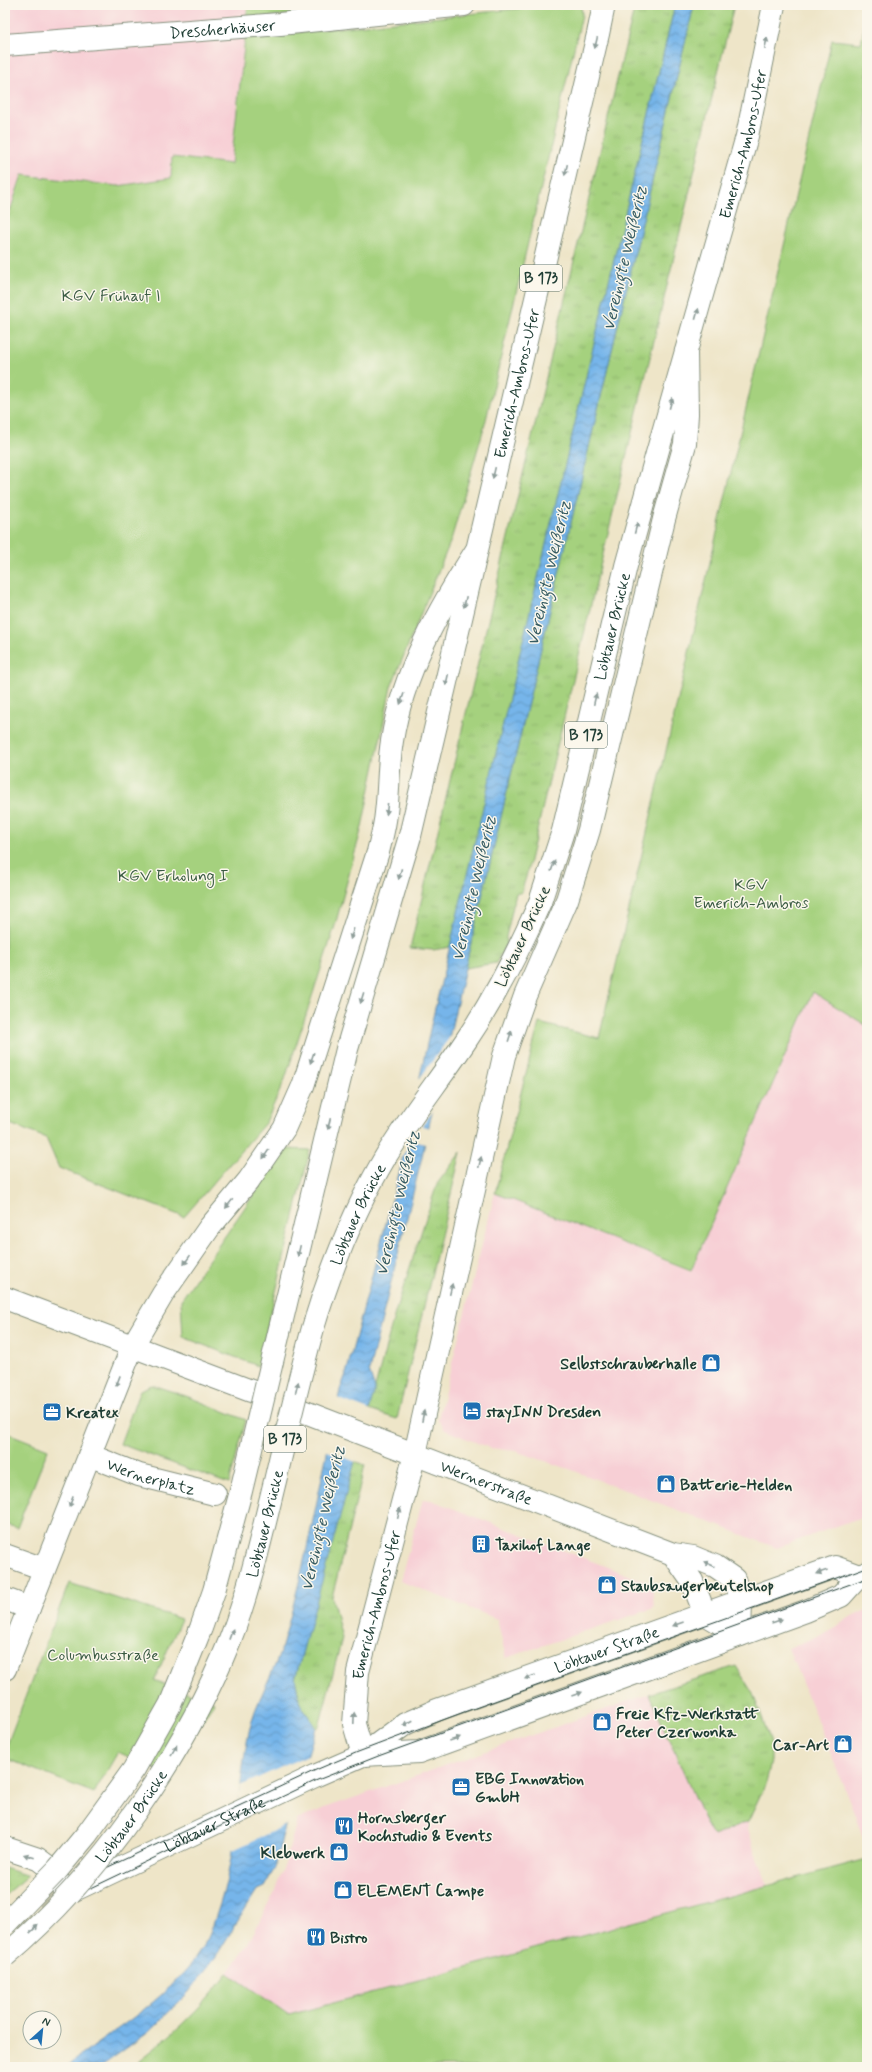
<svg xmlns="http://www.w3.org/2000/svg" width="872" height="2072" viewBox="0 0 872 2072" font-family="Mynerve,sans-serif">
  <defs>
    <pattern id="grass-tufts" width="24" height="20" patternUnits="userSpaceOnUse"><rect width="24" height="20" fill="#a5d17e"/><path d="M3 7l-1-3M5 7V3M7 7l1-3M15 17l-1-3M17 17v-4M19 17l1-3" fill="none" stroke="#8eb46e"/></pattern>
    <pattern id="water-waves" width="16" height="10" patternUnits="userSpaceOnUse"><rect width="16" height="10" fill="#76b5ea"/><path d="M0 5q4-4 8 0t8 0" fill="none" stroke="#6094be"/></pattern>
  </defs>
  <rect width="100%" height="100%" fill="#fbf7ec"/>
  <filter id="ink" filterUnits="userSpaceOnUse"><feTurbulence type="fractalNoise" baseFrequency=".025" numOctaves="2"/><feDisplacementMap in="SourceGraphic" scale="8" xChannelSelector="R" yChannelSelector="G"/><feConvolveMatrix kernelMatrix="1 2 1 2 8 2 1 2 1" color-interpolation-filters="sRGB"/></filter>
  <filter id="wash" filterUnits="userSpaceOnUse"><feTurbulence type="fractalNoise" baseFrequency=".012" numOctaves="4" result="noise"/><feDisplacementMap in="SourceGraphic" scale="16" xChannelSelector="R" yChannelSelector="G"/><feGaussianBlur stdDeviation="0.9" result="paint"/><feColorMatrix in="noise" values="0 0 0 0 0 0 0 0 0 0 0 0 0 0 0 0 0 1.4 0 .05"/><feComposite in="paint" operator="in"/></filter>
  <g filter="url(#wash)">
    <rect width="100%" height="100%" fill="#eee5c8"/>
    <g fill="#f7cfd5">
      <path d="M5,5H248L231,164L172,157L171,178L118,186L23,176L5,226Z"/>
      <path d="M813,992L867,1026V1515L777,1548L572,1470L515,1451L490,1448L445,1430L438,1419L495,1193L691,1271Z"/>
      <path d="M423,1499L431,1500L652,1584L654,1608L506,1658L497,1619L400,1581Z"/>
      <path d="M867,1610V1849L850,1802L788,1648L830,1631L852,1616Z"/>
      <path d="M649,1694L710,1833L713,1836L748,1821V1828L754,1850L768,1885L289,2015L228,1973L248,1944L274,1893L285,1864L297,1820L325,1808Z"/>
    </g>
    <g fill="url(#grass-tufts)" stroke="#628759">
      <path d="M635,5H675L450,947L433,950L410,948Z"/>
      <path d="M694,5H734L526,877L521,893H516L506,937V944L496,963L465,968Z"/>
      <path d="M461,1152L397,1419L369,1410L395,1313L437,1184Z"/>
      <path d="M354,1461L365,1465L332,1597L342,1638L319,1727L316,1728L301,1705L295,1679Z"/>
      <path d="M736,1666L753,1694L771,1743V1761L766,1783L748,1821L713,1836L710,1833L649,1694Z"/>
      <path d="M5,1868L28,1876L5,1895Z"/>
    </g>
    <g fill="#a5d17e" stroke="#628759">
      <path d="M248,5H388L246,19Z"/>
      <path d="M552,5H581L582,15L485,424L451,540L391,687L362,827L334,929L285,1079L266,1122L184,1217L59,1168L46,1138L5,1122V226L22,175L118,186L171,178L172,157L231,164L245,38Z"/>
      <path d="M867,11V1026L813,992L691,1270L495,1193L539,1023L599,1038L832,40L861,43Z"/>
      <path d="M285,1149L310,1150L258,1366L183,1337L181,1300Z"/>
      <path d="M152,1385L186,1396L246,1420L229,1484L120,1444L140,1390Z"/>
      <path d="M5,1432L48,1449L17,1528L5,1524Z"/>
      <path d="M69,1583L181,1619L154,1681L214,1702L169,1775L118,1752L94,1793L5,1758V1750Z"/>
      <path d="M867,1859V2064L854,2067H131C168,2039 200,2010 228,1973L289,2015Z"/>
    </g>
    <path fill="url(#water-waves)" stroke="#4a798f" d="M675,5H694L465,968L420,1165L369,1371L375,1389L295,1679L301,1705L316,1728L282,1837L275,1868L264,1887L257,1890L213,1961L188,1993L149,2032L100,2067H65C115,2028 177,1996 208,1938C212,1930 214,1921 217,1913C238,1854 236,1792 249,1732C254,1704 275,1672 283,1643C307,1560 322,1474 340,1390L346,1374L400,1170L431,1025Z"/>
    <g fill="#eee5c8">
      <path d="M452,1034L436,1106L422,1126L431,1128L427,1144L412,1141L400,1160L417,1082Z"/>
      <path d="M337,1398L371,1411L356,1462L325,1450Z"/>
      <path d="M310,1754L288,1824L231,1851L240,1786Z"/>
    </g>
  </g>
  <g filter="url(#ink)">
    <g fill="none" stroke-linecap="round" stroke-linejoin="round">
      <path stroke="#c5c3aa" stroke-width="22" stroke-dasharray="22 11" stroke-linecap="butt" d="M251,1391L300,1410"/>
      <path stroke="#c5c3aa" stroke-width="22" stroke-dasharray="22 11" stroke-linecap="butt" d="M10,1920L67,1894"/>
      <g stroke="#86917e" stroke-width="24">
        <g id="minor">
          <path id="s1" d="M5,45L280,24L464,5"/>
          <path id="s2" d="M89,1455L139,1475L215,1494"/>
          <path d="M5,1555L44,1569"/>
          <path d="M5,1599L29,1608"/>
          <path d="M5,1848L38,1859L50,1868L67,1894"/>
        </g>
      </g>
      <g stroke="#86917e" stroke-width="24">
        <g id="tertiary">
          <path d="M5,1298L251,1391"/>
          <path id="s3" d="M300,1410L673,1554L693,1557L715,1566L734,1579L741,1602L740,1635L705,1614L692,1581L673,1554"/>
          <path d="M5,1669L133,1345"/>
          <path id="s4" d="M363,1755L354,1724L358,1672L415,1454"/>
        </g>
      </g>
      <g stroke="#86917e" stroke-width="24">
        <g id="secondary">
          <path d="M363,1755L419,1752L806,1611L841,1596L859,1576L867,1573"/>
          <path id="s5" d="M68,1893L317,1775L363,1755L405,1724L437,1710L835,1567L859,1576"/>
        </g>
      </g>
      <g stroke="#86917e" stroke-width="24">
        <g id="primary">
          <path id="s6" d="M410,836L598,34L604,5"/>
          <path id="s7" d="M540,902L563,831L626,566L656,457L747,136L774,5"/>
          <path d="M133,1345L163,1294L209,1228L249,1180L284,1129L303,1086L378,852C381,839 385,826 386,813C389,789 388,765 392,741C402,674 440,607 476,551"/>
          <path d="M415,1454L504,1056L525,996L567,900L589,830L664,519L685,444L687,414L686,352"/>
        </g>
      </g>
      <use href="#minor" stroke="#fff" stroke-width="22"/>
      <use href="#tertiary" stroke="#fff" stroke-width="22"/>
      <use href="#secondary" stroke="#fff" stroke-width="22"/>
      <use href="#primary" stroke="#fff" stroke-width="22"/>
      <g stroke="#1f3d34" stroke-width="1">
        <path d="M106,1868L318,1769L358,1752L464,1712L867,1567"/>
        <path d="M87,1890L315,1781L381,1755L867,1578"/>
      </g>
      <g stroke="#86917e" stroke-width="24" stroke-linecap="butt">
        <g id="primary-bridge">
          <path d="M5,1924L58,1869L87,1834L134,1769L170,1705L201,1628L214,1591L241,1491L347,1049L410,836"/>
          <path id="s8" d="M5,1956C101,1874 183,1757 230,1640C250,1589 262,1534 275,1481C287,1430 299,1379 313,1328C331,1268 354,1210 386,1156C411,1115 441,1078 467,1039C496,996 519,950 540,902"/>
        </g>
      </g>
      <use href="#primary-bridge" stroke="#fff" stroke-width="22"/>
    </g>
    <defs><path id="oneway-solid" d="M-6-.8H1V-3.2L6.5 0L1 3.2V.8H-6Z"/></defs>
    <g fill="#8f9e9a">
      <use href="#oneway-solid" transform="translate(596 43) rotate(103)"/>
      <use href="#oneway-solid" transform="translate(766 43) rotate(-78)"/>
      <use href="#oneway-solid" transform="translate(566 170) rotate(103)"/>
      <use href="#oneway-solid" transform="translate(697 314) rotate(-74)"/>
      <use href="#oneway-solid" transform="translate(671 403) rotate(-74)"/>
      <use href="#oneway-solid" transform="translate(494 473) rotate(103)"/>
      <use href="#oneway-solid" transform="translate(636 528) rotate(-75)"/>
      <use href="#oneway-solid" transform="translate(465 602) rotate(102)"/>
      <use href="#oneway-solid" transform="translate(447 680) rotate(103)"/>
      <use href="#oneway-solid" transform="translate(402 699) rotate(109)"/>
      <use href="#oneway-solid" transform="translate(595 699) rotate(-77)"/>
      <use href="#oneway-solid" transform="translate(387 809) rotate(96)"/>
      <use href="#oneway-solid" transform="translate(553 866) rotate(-70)"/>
      <use href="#oneway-solid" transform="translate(400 874) rotate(105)"/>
      <use href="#oneway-solid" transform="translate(352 934) rotate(108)"/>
      <use href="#oneway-solid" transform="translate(362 998) rotate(107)"/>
      <use href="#oneway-solid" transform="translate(510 1036) rotate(-72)"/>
      <use href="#oneway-solid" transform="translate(312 1058) rotate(109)"/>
      <use href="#oneway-solid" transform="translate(329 1124) rotate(103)"/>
      <use href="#oneway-solid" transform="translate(266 1154) rotate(124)"/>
      <use href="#oneway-solid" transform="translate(480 1162) rotate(-77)"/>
      <use href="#oneway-solid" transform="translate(229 1204) rotate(129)"/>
      <use href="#oneway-solid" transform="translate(299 1251) rotate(103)"/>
      <use href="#oneway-solid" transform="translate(187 1260) rotate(125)"/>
      <use href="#oneway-solid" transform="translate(451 1289) rotate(-77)"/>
      <use href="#oneway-solid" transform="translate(118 1381) rotate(111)"/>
      <use href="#oneway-solid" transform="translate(297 1387) rotate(-76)"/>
      <use href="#oneway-solid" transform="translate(423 1416) rotate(-79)"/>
      <use href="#oneway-solid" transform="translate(71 1502) rotate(111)"/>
      <use href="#oneway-solid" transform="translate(399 1513) rotate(-76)"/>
      <use href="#oneway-solid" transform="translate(709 1564) rotate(-156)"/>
      <use href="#oneway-solid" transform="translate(822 1572) rotate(160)"/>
      <use href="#oneway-solid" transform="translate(777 1621) rotate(-20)"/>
      <use href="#oneway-solid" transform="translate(678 1624) rotate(160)"/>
      <use href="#oneway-solid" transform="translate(231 1634) rotate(-70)"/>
      <use href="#oneway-solid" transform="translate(530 1677) rotate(160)"/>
      <use href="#oneway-solid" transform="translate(577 1694) rotate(-20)"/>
      <use href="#oneway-solid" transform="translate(354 1718) rotate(-88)"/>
      <use href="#oneway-solid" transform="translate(408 1723) rotate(153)"/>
      <use href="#oneway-solid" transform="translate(455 1739) rotate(-20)"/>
      <use href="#oneway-solid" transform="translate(174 1750) rotate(-60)"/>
      <use href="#oneway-solid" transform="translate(29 1856) rotate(-162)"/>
      <use href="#oneway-solid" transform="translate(34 1929) rotate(-44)"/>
    </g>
  </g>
  <defs>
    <g id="shop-square" transform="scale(1)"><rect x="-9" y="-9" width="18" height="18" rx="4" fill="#1f6fb2" stroke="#fbf7ec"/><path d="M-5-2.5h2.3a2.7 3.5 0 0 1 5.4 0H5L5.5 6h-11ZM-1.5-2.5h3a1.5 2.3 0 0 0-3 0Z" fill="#fff"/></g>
    <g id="hotel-square" transform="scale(1)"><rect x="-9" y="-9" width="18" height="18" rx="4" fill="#1f6fb2" stroke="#fbf7ec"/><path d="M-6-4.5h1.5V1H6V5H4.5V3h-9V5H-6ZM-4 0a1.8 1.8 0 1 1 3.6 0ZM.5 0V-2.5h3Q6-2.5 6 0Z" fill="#fff"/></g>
    <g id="office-square" transform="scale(1)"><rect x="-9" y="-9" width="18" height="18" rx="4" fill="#1f6fb2" stroke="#fbf7ec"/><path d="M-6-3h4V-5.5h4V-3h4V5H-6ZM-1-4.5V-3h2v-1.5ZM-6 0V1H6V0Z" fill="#fff"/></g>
    <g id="building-square" transform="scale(1)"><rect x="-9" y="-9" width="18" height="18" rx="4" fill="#1f6fb2" stroke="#fbf7ec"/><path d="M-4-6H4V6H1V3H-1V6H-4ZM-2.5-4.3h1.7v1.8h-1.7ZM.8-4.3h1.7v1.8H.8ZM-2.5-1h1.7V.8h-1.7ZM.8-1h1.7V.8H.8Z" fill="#fff"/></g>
    <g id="restaurant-square" transform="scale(1)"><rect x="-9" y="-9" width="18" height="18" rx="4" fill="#1f6fb2" stroke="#fbf7ec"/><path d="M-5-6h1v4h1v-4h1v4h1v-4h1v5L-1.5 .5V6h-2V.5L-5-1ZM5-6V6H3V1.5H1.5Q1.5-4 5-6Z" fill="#fff"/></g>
  </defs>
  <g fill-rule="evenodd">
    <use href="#shop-square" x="711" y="1363"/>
    <use href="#hotel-square" x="472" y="1411"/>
    <use href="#office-square" x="52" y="1412"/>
    <use href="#shop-square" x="666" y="1484"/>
    <use href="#building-square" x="481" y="1544"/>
    <use href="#shop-square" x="607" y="1585"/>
    <use href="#shop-square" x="602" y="1722"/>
    <use href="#shop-square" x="843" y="1744"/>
    <use href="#office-square" x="461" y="1787"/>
    <use href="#restaurant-square" x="344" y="1826"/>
    <use href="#shop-square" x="339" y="1852"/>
    <use href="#shop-square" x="343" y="1890"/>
    <use href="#restaurant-square" x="316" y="1937"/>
  </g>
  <g text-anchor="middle" stroke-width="3" stroke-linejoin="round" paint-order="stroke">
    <g fill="#fbf7ec" stroke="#61756b" stroke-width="1">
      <rect x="520" y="265" width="42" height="26" rx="3"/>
      <rect x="565" y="722" width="42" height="26" rx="3"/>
      <rect x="264" y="1426" width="42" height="26" rx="3"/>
    </g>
    <g font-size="15" font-weight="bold" fill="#1f3d34">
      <text x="541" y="283">B 173</text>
      <text x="586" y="740">B 173</text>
      <text x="285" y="1444">B 173</text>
    </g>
    <g font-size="16" fill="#1f3d34" stroke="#fbf7ec">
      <text dy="6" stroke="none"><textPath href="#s1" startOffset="218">Drescherhäuser</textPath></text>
      <text dy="6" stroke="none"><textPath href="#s7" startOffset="785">Emerich-Ambros-Ufer</textPath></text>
      <text dy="6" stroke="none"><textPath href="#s6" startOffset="465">Emerich-Ambros-Ufer</textPath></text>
      <text dy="6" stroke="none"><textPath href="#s7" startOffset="285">Löbtauer Brücke</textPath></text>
      <text transform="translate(522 936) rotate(-65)" y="6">Löbtauer Brücke</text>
      <text dy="6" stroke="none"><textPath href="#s8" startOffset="837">Löbtauer Brücke</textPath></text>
      <text dy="6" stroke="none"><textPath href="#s2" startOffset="66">Wernerplatz</textPath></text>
      <text dy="6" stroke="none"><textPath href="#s3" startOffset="200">Wernerstraße</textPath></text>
      <text dy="6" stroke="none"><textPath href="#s8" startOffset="513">Löbtauer Brücke</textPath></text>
      <text dy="6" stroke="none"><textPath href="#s4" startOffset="154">Emerich-Ambros-Ufer</textPath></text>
      <text dy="6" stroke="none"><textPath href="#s5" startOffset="593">Löbtauer Straße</textPath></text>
      <text dy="6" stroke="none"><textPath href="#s8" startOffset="189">Löbtauer Brücke</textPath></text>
      <text dy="6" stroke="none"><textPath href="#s5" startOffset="162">Löbtauer Straße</textPath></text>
    </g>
    <g font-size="16" fill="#3a5b43" stroke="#fbf7ec">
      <text x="111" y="301">KGV Frühauf I</text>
      <text x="173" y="881">KGV Erholung I</text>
      <text x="751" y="890">KGV<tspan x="751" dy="18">Emerich-Ambros</tspan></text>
      <text x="103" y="1660">Columbusstraße</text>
    </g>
    <g font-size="16" font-weight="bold" fill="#1f3d34" stroke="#fbf7ec" text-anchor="start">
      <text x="697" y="1369" text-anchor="end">Selbstschrauberhalle</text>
      <text x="486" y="1417">stayINN Dresden</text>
      <text x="66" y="1418">Kreatex</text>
      <text x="680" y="1490">Batterie-Helden</text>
      <text x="495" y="1550">Taxihof Lange</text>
      <text x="621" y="1591">Staubsaugerbeutelshop</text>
      <text x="616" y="1719">Freie Kfz-Werkstatt<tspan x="616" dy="18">Peter Czerwonka</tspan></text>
      <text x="829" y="1750" text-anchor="end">Car-Art</text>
      <text x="475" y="1784">EBG Innovation<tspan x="475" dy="18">GmbH</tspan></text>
      <text x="358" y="1823">Hornsberger<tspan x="358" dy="18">Kochstudio &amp; Events</tspan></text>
      <text x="325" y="1858" text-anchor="end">Klebwerk</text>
      <text x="357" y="1896">ELEMENT Campe</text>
      <text x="330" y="1943">Bistro</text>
    </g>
    <g font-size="17" font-style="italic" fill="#355b62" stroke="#fbf7ec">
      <text transform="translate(624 258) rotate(-77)" y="6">Vereinigte Weißeritz</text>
      <text transform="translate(548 573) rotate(-77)" y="6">Vereinigte Weißeritz</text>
      <text transform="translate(473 888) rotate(-77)" y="6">Vereinigte Weißeritz</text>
      <text transform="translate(397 1203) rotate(-77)" y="6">Vereinigte Weißeritz</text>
      <text transform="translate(322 1518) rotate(-77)" y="6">Vereinigte Weißeritz</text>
    </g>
  </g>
  <rect width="872" height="2072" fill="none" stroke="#fbf7ec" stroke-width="20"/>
  <g transform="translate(42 2030) rotate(27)"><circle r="19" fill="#fbf7ec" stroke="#a3ada2"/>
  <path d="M0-3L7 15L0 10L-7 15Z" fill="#1f6fb2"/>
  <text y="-6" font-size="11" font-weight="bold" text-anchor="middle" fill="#1f3d34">N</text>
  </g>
</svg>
